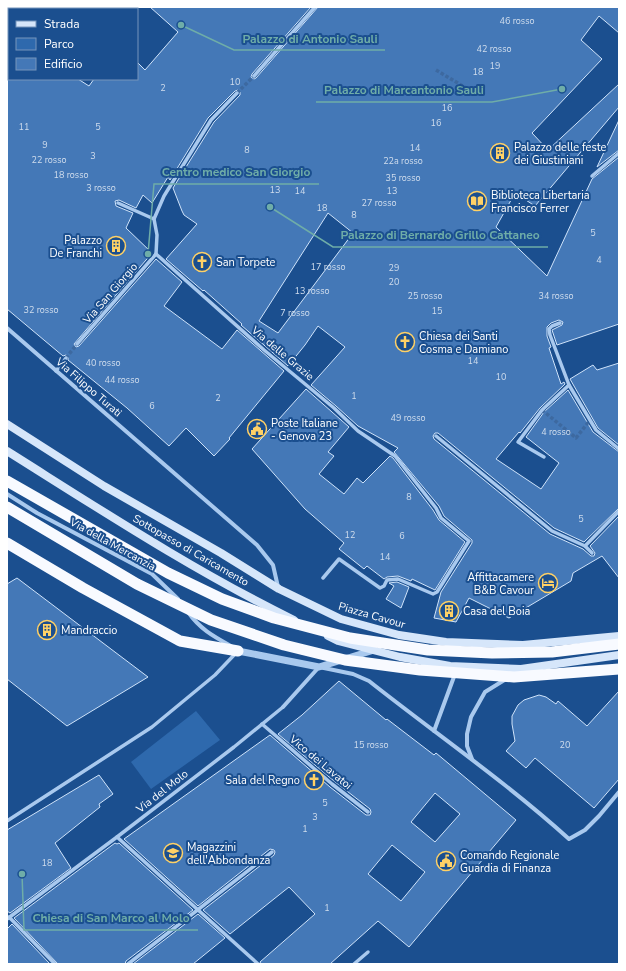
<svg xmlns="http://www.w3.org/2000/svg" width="626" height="971" viewBox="0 0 626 971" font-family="'Nunito Sans',sans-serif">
  <rect width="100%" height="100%" fill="#1b4f8f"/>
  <path fill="#2e69ad" d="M196,711L220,740L151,789L131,762Z"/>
  <g fill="#4478b7" stroke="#cfe3fa" fill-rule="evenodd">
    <path d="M150,7H311L252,74L251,77L254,79L256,78L318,7H619V33L599,16L581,40L602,59L532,133L548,150L619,84V107L535,206L515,193L496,227L547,276L592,179L619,157V324L557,345L552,330L562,325L563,322L559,320L551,323L547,327V336L551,347L549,348L561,384L564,382L565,384L540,408L520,433L519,432L496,459L541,489L559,463L526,437L544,412L568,390L593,432L619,452V508L584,542L554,528L438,433H435L433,436L434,439L550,534L583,549L591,556H594L595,553L590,546L619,516V578L602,556L573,573L571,581L509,618L469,598L456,622L434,618L441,592L472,543V540L444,516L439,506L394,452L398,448L358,426L336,406L311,385L345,347L318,326L305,345L288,366L241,325L242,324L204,290L203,291L166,259L197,224L184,215L182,211L173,188L214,122L240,95V92L238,90L235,91L208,118L170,180L168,177L152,203L143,195L136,208L119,200L115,201L116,206L133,213L126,228L152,253L74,344L76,347L79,346L156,259L182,282L164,306L222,349L237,330L284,371L229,438L230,439L214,456L186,428L169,446L127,408L68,360V356L66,355L63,356L7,309V79H78L89,86L94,79H137V62L145,70L178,32ZM328,213L353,233L278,333L259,321Z"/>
    <path d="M619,120V150L597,167Z"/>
    <path d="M619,363V445L598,428L570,379L593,365L597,370Z"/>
    <path d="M306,389L349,427L328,452L334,456L319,474L344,494L357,478L363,483L390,456L393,458L433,510L439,520L465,542L435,590L412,579L411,581L398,576L387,577L384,579L367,566L364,569L339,549L344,543L305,509L252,449Z"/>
    <path d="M17,578L148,677L67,726L7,679V584Z"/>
    <path d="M397,582L409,587L401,608L386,599L394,586L389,583Z"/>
    <path d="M339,681L386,720L387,719L434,755L436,753L516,820L409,947L378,921L330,964H261L260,962L315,914L289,887L230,934L203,910L274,855L275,852L274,850L270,849L198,906L124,839L270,735L330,787L366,815H370L371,812L370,809L334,781L278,734L302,715ZM435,793L460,814L435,842L411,822ZM392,845L425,872L401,901L368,874Z"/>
    <path d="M619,691V779L594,808L535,758L526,768L506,751L515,741L512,724V716L518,705L524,700L539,695L546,697L556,704L558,701L587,726Z"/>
    <path d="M99,775L113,794L99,804L100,807L55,843L71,868L10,913L7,911V830Z"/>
    <path d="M115,843L117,844L119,843L193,910L126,961L125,964H58L14,918Z"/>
    <path d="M198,914L225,938L193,964H133Z"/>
    <path d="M12,924L50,964H7V929Z"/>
  </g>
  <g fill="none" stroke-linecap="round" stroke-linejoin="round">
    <g stroke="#3d69a0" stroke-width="3.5" stroke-dasharray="3.5 2" stroke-linecap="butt">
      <path d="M436,70L471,91"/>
      <path d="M237,93L254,76"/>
      <path d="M66,358L77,344"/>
      <path d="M542,410L576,438L590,420"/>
    </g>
    <g stroke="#a9c9ee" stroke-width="3.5">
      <path d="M254,76L315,7"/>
      <path d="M592,176L619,153"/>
      <path d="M118,203L154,219"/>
      <path d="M156,254L264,350L334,408L358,431L395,456L436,508L441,518L469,541L437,592L433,594L398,579L387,580L384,586L380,588L339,559L323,578"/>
      <path d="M156,254L157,235L154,219L164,196L211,120L237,93"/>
      <path d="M560,323L552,326L549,329L550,335L569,385L596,430L619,449"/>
      <path d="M77,344L156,254"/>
      <path d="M56,371L66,358"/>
      <path d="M436,436L552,531L585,546"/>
      <path d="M544,457L518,442L542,410L569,385"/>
      <path d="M592,553L585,546L619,511"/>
      <path d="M262,724L332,784L368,812"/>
      <path d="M7,821L152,727L215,675L236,653"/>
      <path d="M117,837L258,964"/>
      <path d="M9,917L55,964"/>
      <path d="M7,919L117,837L234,747L283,707"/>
      <path d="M128,964L272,852"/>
      <path d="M354,964L368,952"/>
    </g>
    <g stroke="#a9c9ee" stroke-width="4">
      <path d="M7,328L257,545L273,565L278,587"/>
      <path d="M7,494L37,513L152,574L178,599"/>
      <path d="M188,612C200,629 213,636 231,646"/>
      <path d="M283,707L319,667L353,674L369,681C436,734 506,782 569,839L585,830L599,816L619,792"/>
      <path d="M434,731L455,674"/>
      <path d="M472,759L467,746V734L471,717L485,692L506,679"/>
    </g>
    <path stroke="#a9c9ee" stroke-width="7" d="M238,651L319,667L374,650"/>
    <g stroke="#d6e6fa" stroke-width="8">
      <path d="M7,424L104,486L221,553L279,589L341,619L399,635L446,642L523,645L619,636"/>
      <path d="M7,451C101,510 194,571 294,620"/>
      <path d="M328,636L338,641L400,657L450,666L521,669L619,655"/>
    </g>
    <g stroke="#f8faff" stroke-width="11">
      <path d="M7,481L168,573L222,599L274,618L350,638L428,650L492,653L552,652L619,644"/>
      <path d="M7,507L137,584L211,620L284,645L345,660L420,670L514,677L619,669"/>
      <path d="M7,543L83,588L180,641L238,651"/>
    </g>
  </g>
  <defs>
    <g id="building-ring" transform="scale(1)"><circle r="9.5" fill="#1b4f8f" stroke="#ffd166" stroke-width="1.5"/><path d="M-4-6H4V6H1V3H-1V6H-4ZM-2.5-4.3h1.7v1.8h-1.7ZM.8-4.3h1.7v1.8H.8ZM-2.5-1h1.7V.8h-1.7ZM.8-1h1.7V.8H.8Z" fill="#ffd166"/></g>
    <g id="library-ring" transform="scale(1)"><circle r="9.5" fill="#1b4f8f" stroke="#ffd166" stroke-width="1.5"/><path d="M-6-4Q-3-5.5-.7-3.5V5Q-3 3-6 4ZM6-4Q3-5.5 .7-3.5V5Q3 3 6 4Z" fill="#ffd166"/></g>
    <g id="church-ring" transform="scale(1)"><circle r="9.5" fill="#1b4f8f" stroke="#ffd166" stroke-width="1.5"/><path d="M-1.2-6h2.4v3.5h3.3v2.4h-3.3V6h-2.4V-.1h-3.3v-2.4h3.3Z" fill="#ffd166"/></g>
    <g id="civic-ring" transform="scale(1)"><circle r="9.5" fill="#1b4f8f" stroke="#ffd166" stroke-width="1.5"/><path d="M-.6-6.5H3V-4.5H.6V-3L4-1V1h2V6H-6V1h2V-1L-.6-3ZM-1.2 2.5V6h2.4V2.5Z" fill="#ffd166"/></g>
    <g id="hotel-ring" transform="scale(1)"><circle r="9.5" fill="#1b4f8f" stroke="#ffd166" stroke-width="1.5"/><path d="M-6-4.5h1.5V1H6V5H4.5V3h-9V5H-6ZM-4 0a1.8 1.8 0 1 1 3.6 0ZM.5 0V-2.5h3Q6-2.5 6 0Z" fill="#ffd166"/></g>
    <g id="university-ring" transform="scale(1)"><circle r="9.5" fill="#1b4f8f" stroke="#ffd166" stroke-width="1.5"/><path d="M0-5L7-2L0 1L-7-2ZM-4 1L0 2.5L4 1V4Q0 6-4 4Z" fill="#ffd166"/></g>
  </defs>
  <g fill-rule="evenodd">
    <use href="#building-ring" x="500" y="153"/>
    <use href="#library-ring" x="477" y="201"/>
    <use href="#building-ring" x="116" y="246"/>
    <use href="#church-ring" x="202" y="262"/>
    <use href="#church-ring" x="405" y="342"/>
    <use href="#civic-ring" x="257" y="429"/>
    <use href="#hotel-ring" x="548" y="583"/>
    <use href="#building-ring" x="449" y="611"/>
    <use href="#building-ring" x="47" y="630"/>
    <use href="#church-ring" x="314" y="780"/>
    <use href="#university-ring" x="173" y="853"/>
    <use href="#civic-ring" x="446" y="861"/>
  </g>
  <g text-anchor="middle" stroke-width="4" stroke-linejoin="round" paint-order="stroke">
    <g font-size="9" fill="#d0dded">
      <text x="517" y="24">46 rosso</text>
      <text x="494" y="52">42 rosso</text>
      <text x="495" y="69">19</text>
      <text x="478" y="75">18</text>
      <text x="235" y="85">10</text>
      <text x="163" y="91">2</text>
      <text x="447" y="111">16</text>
      <text x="436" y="126">16</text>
      <text x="24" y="130">11</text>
      <text x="98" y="130">5</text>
      <text x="45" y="148">9</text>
      <text x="415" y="151">14</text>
      <text x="247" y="153">8</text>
      <text x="93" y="159">3</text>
      <text x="49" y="163">22 rosso</text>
      <text x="403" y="164">22a rosso</text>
      <text x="71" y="178">18 rosso</text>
      <text x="403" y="181">35 rosso</text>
      <text x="101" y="191">3 rosso</text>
      <text x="275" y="193">13</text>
      <text x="300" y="194">14</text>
      <text x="392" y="194">13</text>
      <text x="379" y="206">27 rosso</text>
      <text x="322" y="211">18</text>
      <text x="354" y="218">8</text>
      <text x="593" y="236">5</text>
      <text x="599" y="263">4</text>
      <text x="328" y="270">17 rosso</text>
      <text x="394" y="271">29</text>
      <text x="394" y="285">20</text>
      <text x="312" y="294">13 rosso</text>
      <text x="425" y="299">25 rosso</text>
      <text x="556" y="299">34 rosso</text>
      <text x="41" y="313">32 rosso</text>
      <text x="437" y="314">15</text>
      <text x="295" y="316">7 rosso</text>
      <text x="473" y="364">14</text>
      <text x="103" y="366">40 rosso</text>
      <text x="501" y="380">10</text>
      <text x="122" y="383">44 rosso</text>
      <text x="354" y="399">1</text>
      <text x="218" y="401">2</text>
      <text x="152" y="409">6</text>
      <text x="408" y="421">49 rosso</text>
      <text x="556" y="435">4 rosso</text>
      <text x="409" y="500">8</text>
      <text x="581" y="522">5</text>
      <text x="350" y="538">12</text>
      <text x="402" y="539">6</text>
      <text x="385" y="560">14</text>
      <text x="371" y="748">15 rosso</text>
      <text x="565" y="748">20</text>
      <text x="325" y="806">5</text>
      <text x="315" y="820">3</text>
      <text x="305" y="832">1</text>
      <text x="47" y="866">18</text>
      <text x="327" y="911">1</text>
    </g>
    <g font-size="11" fill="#fff" stroke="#1b4f8f" text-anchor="start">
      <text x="514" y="151">Palazzo delle feste<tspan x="514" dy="13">dei Giustiniani</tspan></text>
      <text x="491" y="199">Biblioteca Libertaria<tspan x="491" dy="13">Francisco Ferrer</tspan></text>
      <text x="102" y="244" text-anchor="end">Palazzo<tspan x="102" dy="13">De Franchi</tspan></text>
      <text x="216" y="266">San Torpete</text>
      <text x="419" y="340">Chiesa dei Santi<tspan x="419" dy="13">Cosma e Damiano</tspan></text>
      <text x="271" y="427">Poste Italiane<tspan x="271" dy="13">- Genova 23</tspan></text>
      <text x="534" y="581" text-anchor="end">Affittacamere<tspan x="534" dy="13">B&amp;B Cavour</tspan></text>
      <text x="463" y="615">Casa del Boia</text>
      <text x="61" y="634">Mandraccio</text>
      <text x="300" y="784" text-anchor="end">Sala del Regno</text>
      <text x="187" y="851">Magazzini<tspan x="187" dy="13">dell'Abbondanza</tspan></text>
      <text x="460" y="859">Comando Regionale<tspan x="460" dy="13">Guardia di Finanza</tspan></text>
    </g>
    <g font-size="11" fill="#fff" stroke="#1b4f8f">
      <text transform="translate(110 293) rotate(-49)" y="4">Via San Giorgio</text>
      <text transform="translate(283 353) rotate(40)" y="4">Via delle Grazie</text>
      <text transform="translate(89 387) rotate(41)" y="4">Via Filippo Turati</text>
      <text transform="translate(113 544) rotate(29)" y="4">Via della Mercanzia</text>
      <text transform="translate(191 550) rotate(30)" y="4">Sottopasso di Caricamento</text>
      <text transform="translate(372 615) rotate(16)" y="4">Piazza Cavour</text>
      <text transform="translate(321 762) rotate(40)" y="4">Vico dei Lavatoi</text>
      <text transform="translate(162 791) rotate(-38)" y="4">Via del Molo</text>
    </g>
  </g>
  <path fill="none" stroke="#6fada8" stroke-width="1.5" d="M181 25L234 50H385M562 89L492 102H316M148 254L154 184H319M270 207L333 247H548M22 874L24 930H198"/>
  <g fill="#6fada8" stroke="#1b4f8f" stroke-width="1.5">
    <circle cx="181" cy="25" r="4"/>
    <circle cx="562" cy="89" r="4"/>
    <circle cx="148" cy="254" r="4"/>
    <circle cx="270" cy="207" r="4"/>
    <circle cx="22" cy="874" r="4"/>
  </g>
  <g font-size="12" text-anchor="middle" font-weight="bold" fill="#6fada8" stroke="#1b4f8f" stroke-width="4" stroke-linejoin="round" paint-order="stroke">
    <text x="310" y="43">Palazzo di Antonio Sauli</text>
    <text x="404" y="94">Palazzo di Marcantonio Sauli</text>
    <text x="236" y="176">Centro medico San Giorgio</text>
    <text x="440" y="239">Palazzo di Bernardo Grillo Cattaneo</text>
    <text x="111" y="922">Chiesa di San Marco al Molo</text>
  </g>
  <rect width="626" height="971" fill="none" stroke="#ffffff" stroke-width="16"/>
  <rect x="8" y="8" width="130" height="72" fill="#1b4f8f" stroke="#7695bc"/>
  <rect x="16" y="21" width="20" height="6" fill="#d6e6fa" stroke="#7695bc"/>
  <text x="44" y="28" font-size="12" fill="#ffffff">Strada</text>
  <rect x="16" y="38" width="20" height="12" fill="#2e69ad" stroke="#7695bc"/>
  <text x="44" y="48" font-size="12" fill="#ffffff">Parco</text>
  <rect x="16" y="58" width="20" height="12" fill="#4478b7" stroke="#7695bc"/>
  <text x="44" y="68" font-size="12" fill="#ffffff">Edificio</text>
</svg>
